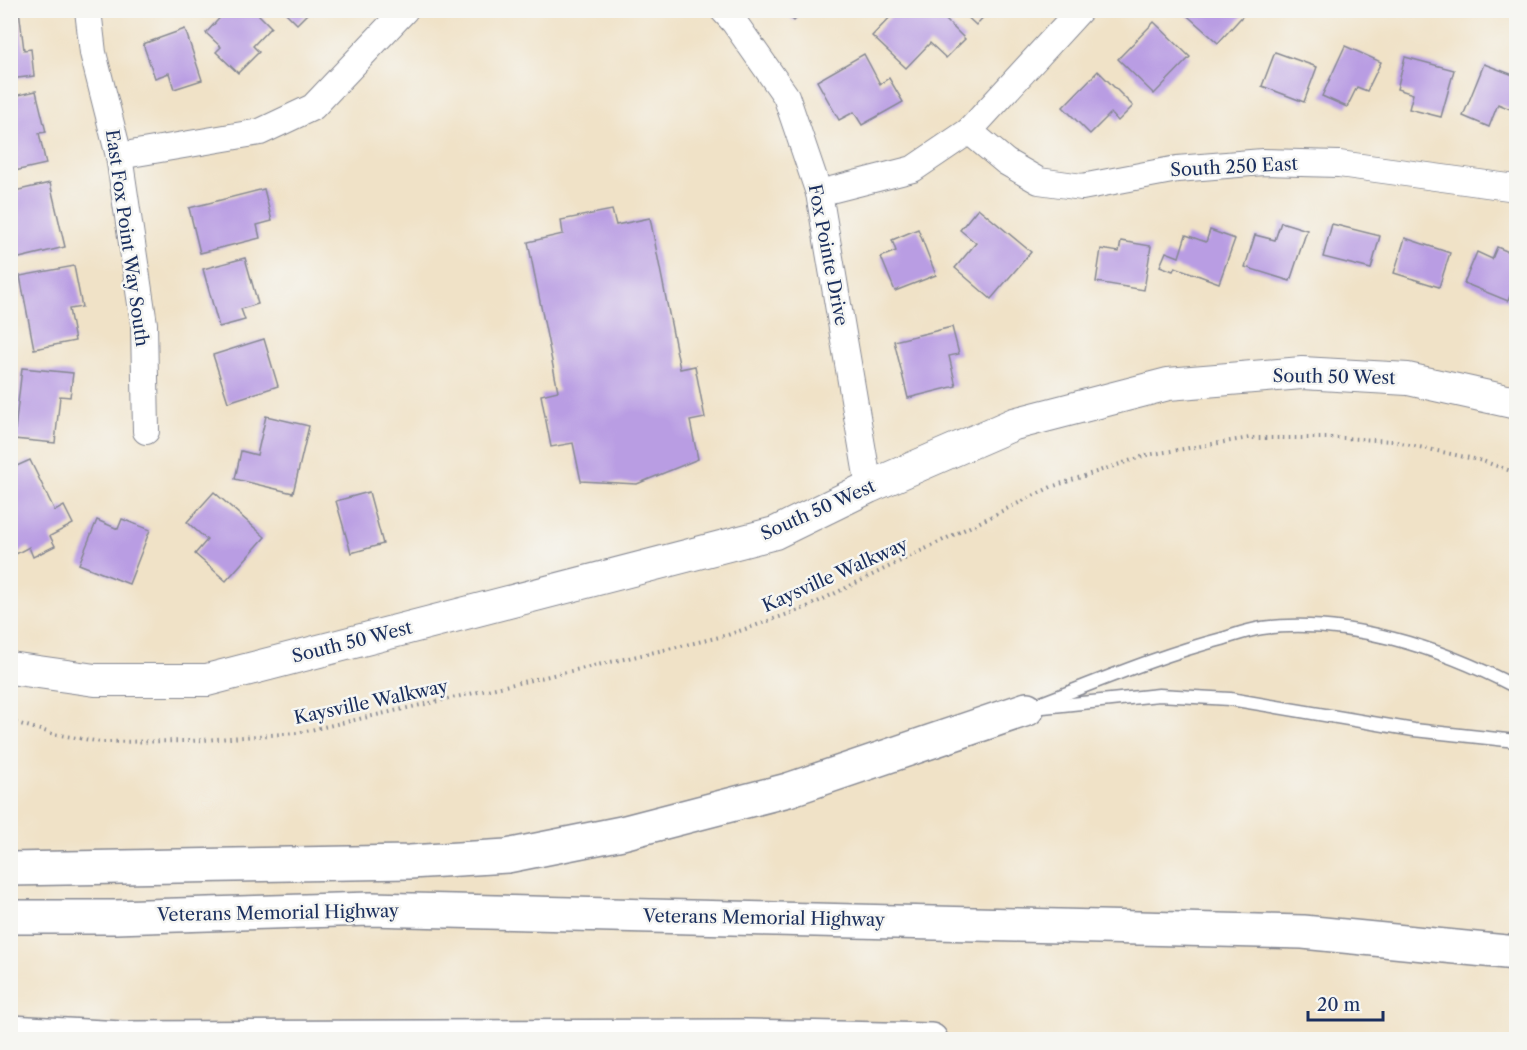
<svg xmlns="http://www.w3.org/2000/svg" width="1527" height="1050" viewBox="0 0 1527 1050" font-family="'Libre Caslon Text',serif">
  <rect width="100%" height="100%" fill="#f6f6f2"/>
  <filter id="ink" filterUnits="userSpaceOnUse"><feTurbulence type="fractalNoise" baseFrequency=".0167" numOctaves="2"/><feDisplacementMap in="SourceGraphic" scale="12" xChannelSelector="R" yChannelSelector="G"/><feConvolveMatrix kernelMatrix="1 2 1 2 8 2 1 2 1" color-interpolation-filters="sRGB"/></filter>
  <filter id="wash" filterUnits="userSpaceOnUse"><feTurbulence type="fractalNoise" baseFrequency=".008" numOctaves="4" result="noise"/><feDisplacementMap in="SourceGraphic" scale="24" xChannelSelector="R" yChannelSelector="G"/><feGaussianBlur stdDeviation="1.35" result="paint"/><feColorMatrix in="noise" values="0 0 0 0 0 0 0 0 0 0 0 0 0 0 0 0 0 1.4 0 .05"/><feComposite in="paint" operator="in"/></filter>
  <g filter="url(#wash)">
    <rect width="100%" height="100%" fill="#f0e2c7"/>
    <g id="blocks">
      <g fill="#b99de3">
        <path d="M10,10H19L24,50L31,49L34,76L10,79Z"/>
        <path d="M227,10H254L271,27L253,46L259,52L238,73L216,52L221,47L206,33Z"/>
        <path d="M283,10H311L297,24Z"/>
        <path d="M783,10H804L794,21Z"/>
        <path d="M897,10H936L965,39L946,58L930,43L906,68L872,36Z"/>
        <path d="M960,10H990L976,25Z"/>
        <path d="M1181,10H1248L1218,43Z"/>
        <path d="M1154,22L1190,57L1154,94L1118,59Z"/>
        <path d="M185,29L202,80L174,89L169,73L155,78L143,44Z"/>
        <path d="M1345,46L1381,62L1367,91L1357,87L1347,107L1322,96Z"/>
        <path d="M1275,52L1317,67L1304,102L1262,86Z"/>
        <path d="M864,54L880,84L889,78L903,102L862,125L854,112L839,120L817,81Z"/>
        <path d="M1405,57L1454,70L1441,117L1409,109L1413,94L1397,89Z"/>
        <path d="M1484,64L1516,76L1515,111L1498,104L1489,127L1463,116Z"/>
        <path d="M1098,71L1133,106L1118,121L1111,113L1090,134L1063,107Z"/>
        <path d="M36,91L46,132L39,133L46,164L10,172V97Z"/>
        <path d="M50,183L65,247L15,259L10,241V192Z"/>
        <path d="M264,189L272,221L257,225L260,238L200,253L189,208Z"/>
        <path d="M978,208L1031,252L991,299L955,268L976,243L960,230Z"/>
        <path d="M612,210L616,225L650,218L680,369L695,366L705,418L690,421L698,459L637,484L581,481L573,443L551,447L541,395L558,391L528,242L563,234L561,220Z"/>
        <path d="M1281,222L1307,230L1290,281L1245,267L1255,235L1275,240Z"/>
        <path d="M1332,224L1380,236L1371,269L1323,257Z"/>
        <path d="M918,229L936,275L895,291L881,257L896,251L892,240Z"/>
        <path d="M1210,230L1235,239L1219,283L1175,267L1173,271L1160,266L1166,252L1179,257L1186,235L1206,242Z"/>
        <path d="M1405,238L1450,253L1439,287L1394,273Z"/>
        <path d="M1121,241L1151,246L1144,290L1096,282L1101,249L1119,252Z"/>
        <path d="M1497,247L1516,255V280L1508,301L1464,283L1477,252L1492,259Z"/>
        <path d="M245,258L258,304L241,309L245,320L219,327L203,269Z"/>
        <path d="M74,266L82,307L69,309L75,341L34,349L20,276Z"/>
        <path d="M952,327L959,354L949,356L956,386L908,398L894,341Z"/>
        <path d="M264,339L278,386L228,402L213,355Z"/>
        <path d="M22,368L73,373L70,397L60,396L55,443L14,439Z"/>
        <path d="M266,416L309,426L293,493L235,479L241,451L257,455Z"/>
        <path d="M30,460L55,511L64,506L73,524L50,536L55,546L33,557L29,547L14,555L10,548V469Z"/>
        <path d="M214,492L265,537L226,581L195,554L207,540L187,522Z"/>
        <path d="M369,492L383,544L351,553L336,501Z"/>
        <path d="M122,519L150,530L129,584L79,564L97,520L118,529Z"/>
      </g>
    </g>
  </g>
  <g filter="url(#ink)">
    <use href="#blocks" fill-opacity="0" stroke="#868892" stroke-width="1.5"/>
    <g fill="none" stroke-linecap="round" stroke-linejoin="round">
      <g stroke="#868892" stroke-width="15">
        <g id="service">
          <path d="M1043,707L1159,695L1230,699L1414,730L1516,741"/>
          <path d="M1028,708C1092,684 1156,656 1222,639C1235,635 1248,630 1262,628C1348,617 1441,648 1516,687"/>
        </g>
      </g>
      <g stroke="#868892" stroke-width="28">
        <g id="minor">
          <path d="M88,10L93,53L119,156L144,324L146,431"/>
          <path d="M723,10L734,22L786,96L819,193L869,487"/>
          <path d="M969,131L1006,162L1039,181L1082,187L1177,169L1263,162L1339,164L1516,188"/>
          <path d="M119,156L260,132L313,107L405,10"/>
          <path d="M819,193L913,169L969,131L1080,10"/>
        </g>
      </g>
      <g stroke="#868892" stroke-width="34">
        <path id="tertiary" d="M10,668L95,680H207L775,533L869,487L1014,424L1168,384L1302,373L1408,379L1516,403"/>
      </g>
      <g stroke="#868892" stroke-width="36">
        <g id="motorway">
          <path d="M10,869L410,862L507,856L622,833L788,790L1027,709"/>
          <path d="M10,917H115L370,909L1303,932L1516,953"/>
          <path d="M10,1032L122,1038L745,1036L931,1040"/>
        </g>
      </g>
      <path stroke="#868892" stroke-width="4" stroke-dasharray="1.5 4.5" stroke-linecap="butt" d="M10,721L54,734L101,742L190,741L297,733L677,647L728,635L805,608L1051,487L1147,455L1249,438H1344L1392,441L1483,461L1516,473"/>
      <use href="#service" stroke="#fff" stroke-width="12"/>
      <use href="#minor" stroke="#fff" stroke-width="26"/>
      <use href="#tertiary" stroke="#fff" stroke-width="32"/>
      <use href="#motorway" stroke="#fff" stroke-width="33"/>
    </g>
  </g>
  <g text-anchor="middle" stroke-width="5" stroke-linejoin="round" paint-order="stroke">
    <g font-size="18" fill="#1b2f5e" stroke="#f6f6f2">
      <text transform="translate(1234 167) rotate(-3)" y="6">South 250 East</text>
      <text transform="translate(127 238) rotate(82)" y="6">East Fox Point Way South</text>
      <text transform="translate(828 255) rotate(79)" y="6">Fox Pointe Drive</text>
      <text transform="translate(1334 377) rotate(1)" y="6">South 50 West</text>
      <text transform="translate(818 510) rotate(-24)" y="6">South 50 West</text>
      <text transform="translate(835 575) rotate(-24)" y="6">Kaysville Walkway</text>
      <text transform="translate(352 642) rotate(-14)" y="6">South 50 West</text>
      <text transform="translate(371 702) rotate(-12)" y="6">Kaysville Walkway</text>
      <text transform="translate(278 913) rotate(-1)" y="6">Veterans Memorial Highway</text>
      <text transform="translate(764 918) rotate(1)" y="6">Veterans Memorial Highway</text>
    </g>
  </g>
  <rect width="1527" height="1050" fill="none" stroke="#f6f6f2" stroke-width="36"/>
  <path d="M1308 1011v9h75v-9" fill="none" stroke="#1b2f5e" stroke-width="3"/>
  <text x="1317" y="1011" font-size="18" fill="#1b2f5e" stroke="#f6f6f2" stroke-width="4.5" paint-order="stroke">20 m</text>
</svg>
